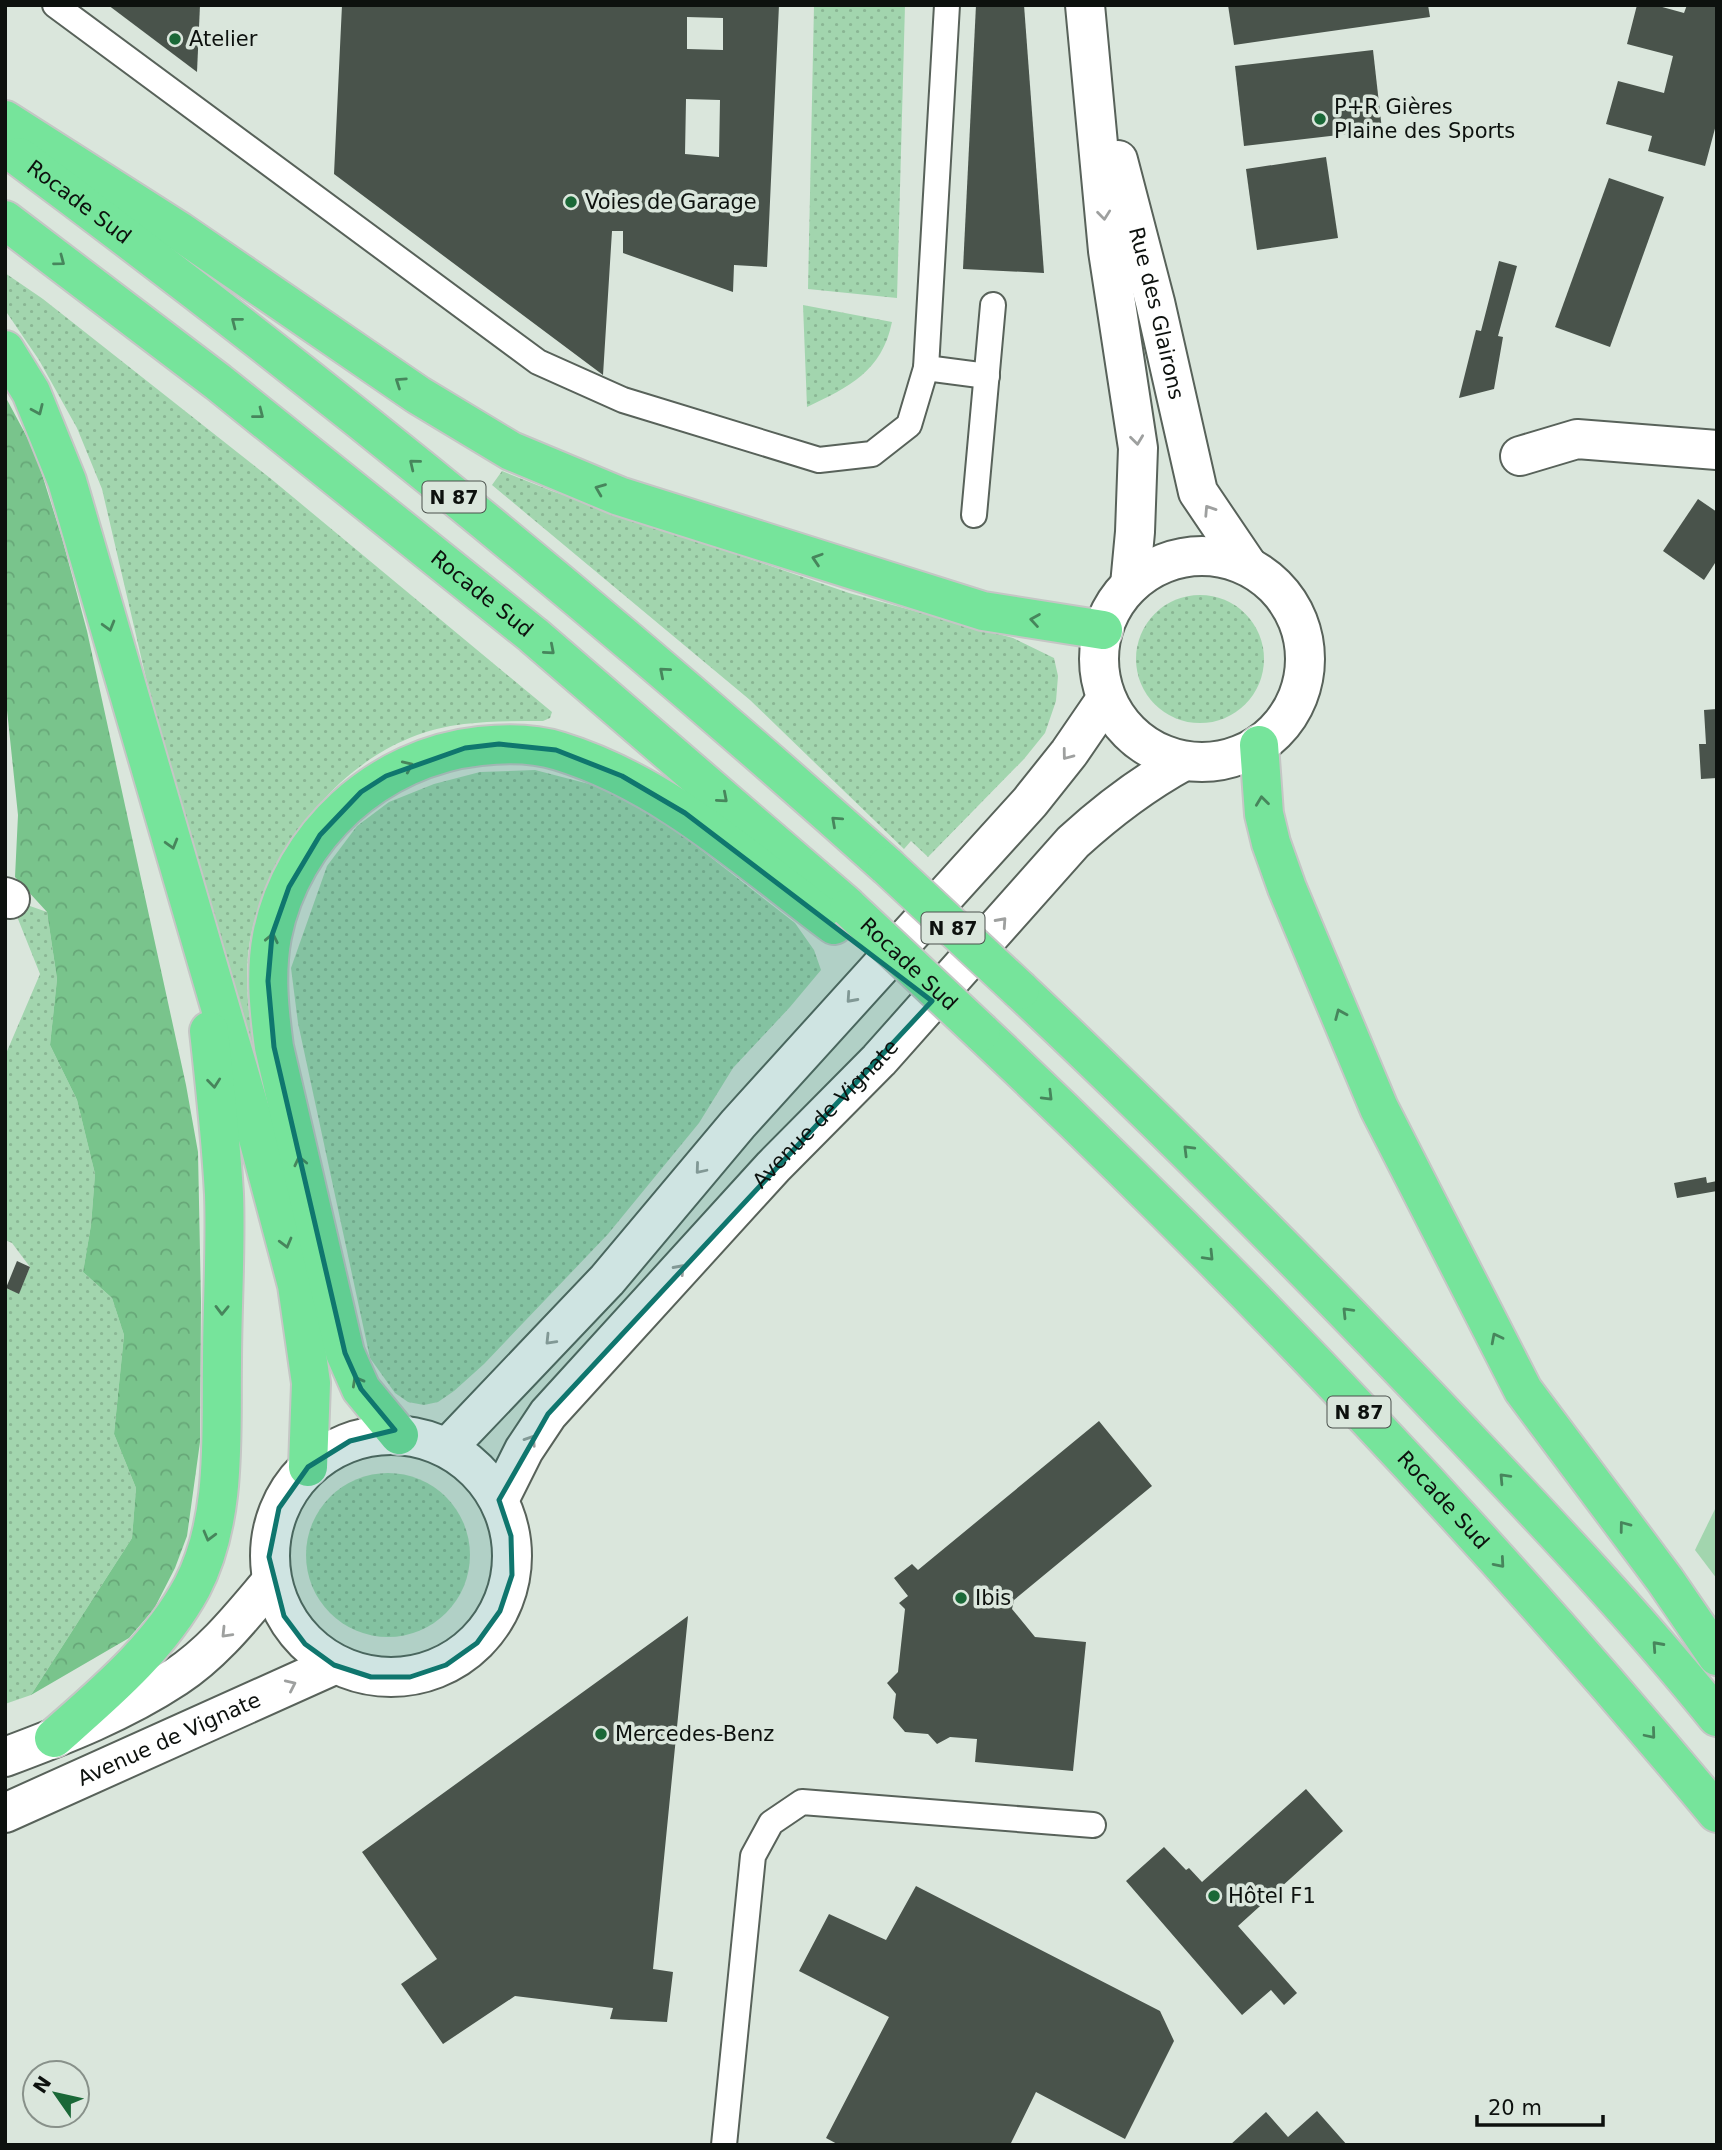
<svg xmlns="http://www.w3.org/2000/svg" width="1722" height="2150" viewBox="0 0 1722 2150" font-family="'DejaVu Sans',sans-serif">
  <defs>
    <pattern id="grass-dots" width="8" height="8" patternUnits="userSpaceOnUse" patternTransform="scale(1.75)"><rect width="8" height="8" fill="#a2d5ae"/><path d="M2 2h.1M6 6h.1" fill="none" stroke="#8ab694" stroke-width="1.8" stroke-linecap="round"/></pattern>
    <pattern id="forest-crowns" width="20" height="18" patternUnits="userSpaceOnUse" patternTransform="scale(1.75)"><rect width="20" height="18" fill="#79c48c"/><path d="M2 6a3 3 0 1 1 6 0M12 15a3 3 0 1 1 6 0" fill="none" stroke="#67a778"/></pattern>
  </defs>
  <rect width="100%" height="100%" fill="#dae6dc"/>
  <g fill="url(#grass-dots)">
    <path d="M814,5H905L897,298L808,289Z"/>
    <path d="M5,273L43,299L270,478L552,712L550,718L543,721C517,721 490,721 464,724C383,733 316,792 281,862C271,883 259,903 253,926C239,979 253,1036 260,1089L146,678L102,489L77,428L39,360L5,310Z"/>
    <path d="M803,305L892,322C882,371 849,387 807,407Z"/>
    <path d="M502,471L552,491L849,593L1013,638L1054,658L1058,676L1056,701L1045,733L1024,759L928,857L911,841L904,849L750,700L492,485Z"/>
    <circle cx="1200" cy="659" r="64"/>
    <path d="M535,770L593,785L655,814L795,923L814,950L821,970L790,1007L733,1068L699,1123L608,1234L484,1364L454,1391L438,1402L424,1405L408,1402L395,1393L370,1358L298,1023L291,968L327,866L357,826L389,802L434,784L480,772Z"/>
    <path d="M10,899L47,912L57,979L50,1045L77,1100L95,1174L91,1225L83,1272L112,1298L124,1335L114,1434L136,1488L132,1538L31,1695L5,1704V1288L19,1293L30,1267L12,1243L5,1240V1056L40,974Z"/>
    <circle cx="388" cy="1555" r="82"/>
  </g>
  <path fill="url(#forest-crowns)" d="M5,396L35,452L62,538L87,631L186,1085L198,1152L201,1302L200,1442L187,1536L175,1568L154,1609L129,1638L31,1695L132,1538L136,1488L114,1434L124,1335L112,1298L83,1272L91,1225L95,1174L77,1100L50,1045L57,979L47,912L15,877L18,815L5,691Z"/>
  <path fill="#a2d5ae" d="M1717,1505V1579L1695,1550Z"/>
  <g fill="#49534b" fill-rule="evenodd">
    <path d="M108,5H200L197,72Z"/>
    <path d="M342,5H779L767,267L734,265L733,292L623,253V231H612L603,375L334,174ZM687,17L723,18V50L687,49ZM686,99L720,100L719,157L685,154Z"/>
    <path d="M976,5H1024L1044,273L963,269Z"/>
    <path d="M1228,5H1428L1430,17L1234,45Z"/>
    <path d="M1637,5H1655L1684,13L1687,5H1717V121L1705,166L1648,151L1652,136L1606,124L1618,81L1664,93L1673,56L1627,44Z"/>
    <path d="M1373,50L1382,130L1244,146L1235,66Z"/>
    <path d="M1326,157L1338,238L1257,250L1246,169Z"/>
    <path d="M1609,178L1664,197L1610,347L1555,327Z"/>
    <path d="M1499,261L1517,266L1498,336L1503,337L1494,389L1459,398L1476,330L1481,331Z"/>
    <path d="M1698,499L1717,512V560L1704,580L1663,551Z"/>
    <path d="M1717,709V778L1701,779L1699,744H1706L1704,710Z"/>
    <path d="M1706,1177L1707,1183L1717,1181V1191L1677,1198L1674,1183Z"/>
    <path d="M17,1261L30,1267L19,1294L6,1288Z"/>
    <path d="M1099,1421L1152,1486L1014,1600L1012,1609L1035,1637L1086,1642L1073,1771L975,1762L977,1739L950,1737L937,1744L928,1734L905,1732L893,1718L896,1694L887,1683L898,1672L905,1609L899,1603L908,1596L894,1578L912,1564L918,1570Z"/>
    <path d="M688,1616L653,1969L673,1972L667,2022L610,2019L613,2008L515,1996L443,2044L401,1984L437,1959L362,1852Z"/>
    <path d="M1306,1789L1343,1831L1238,1926L1297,1993L1284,2005L1271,1990L1242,2015L1126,1881L1164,1847L1186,1870L1189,1868L1202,1882Z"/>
    <path d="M916,1886L1160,2011L1174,2041L1125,2139L1036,2092L1010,2145H839L826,2138L889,2017L799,1971L829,1914L886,1940Z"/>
    <path d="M1317,2111L1347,2145H1230L1266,2112L1288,2137Z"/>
  </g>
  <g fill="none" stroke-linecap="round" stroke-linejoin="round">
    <g stroke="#58625a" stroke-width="28">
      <g id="service">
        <path d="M55,5L538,362L623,400L819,460L872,454L909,425L926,368L947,5"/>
        <path d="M926,368L987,376"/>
        <path d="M974,515L993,305"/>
        <path d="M724,2145L753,1856L771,1823L802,1802L1093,1825"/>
      </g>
    </g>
    <g stroke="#58625a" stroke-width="42">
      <g id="minor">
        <path d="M1085,5L1108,251L1138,448L1135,532L1130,585"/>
        <path id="s1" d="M1118,160L1155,302L1198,492L1248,566"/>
        <path d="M1520,456L1577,439L1717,450"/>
        <path d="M5,897L10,899"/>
      </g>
    </g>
    <g stroke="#58625a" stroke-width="42">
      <g id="tertiary">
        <circle cx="1202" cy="659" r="103"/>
        <circle cx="391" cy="1556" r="121"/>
        <path d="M447,1448L607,1280L738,1124L1030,802L1069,753L1106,699"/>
        <path id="s2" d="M499,1500L524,1450L548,1414L773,1167L879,1060L1073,842C1108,810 1142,784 1184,761"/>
        <path d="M5,1757C64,1735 123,1712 176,1677C214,1652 242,1616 271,1582"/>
        <path id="s3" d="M5,1813L334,1665"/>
      </g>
    </g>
    <g stroke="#c5c6c5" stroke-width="42">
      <g id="trunk">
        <path d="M5,120L179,231L418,395L511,451L619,496L983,611L1103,630"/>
        <path id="s4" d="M19,157C319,380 609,617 887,866"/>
        <path id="s5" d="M5,220L218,382L533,635L847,906"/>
        <path d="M5,350L31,392L67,481L255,1127L297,1285L311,1383L308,1467"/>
        <path d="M1259,745L1264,814L1271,843L1287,888L1379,1108L1523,1390L1665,1580L1717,1656"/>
        <path d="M1020,990C1172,1133 1318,1281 1462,1433C1549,1525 1637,1618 1717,1717"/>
        <path id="s6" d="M981,1032C1241,1277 1488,1538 1717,1813"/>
        <path d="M399,1435L361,1389L345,1353L274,1047C269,1010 265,973 272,936C292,835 378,757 480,746C506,743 534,743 559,751C664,783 748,861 834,925"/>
        <path d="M54,1738C105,1693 159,1648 192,1587C227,1520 221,1436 222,1363C222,1307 226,1250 224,1194C221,1140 215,1085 209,1031"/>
      </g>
    </g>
    <use href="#service" stroke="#fff" stroke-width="24"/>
    <use href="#minor" stroke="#fff" stroke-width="38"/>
    <use href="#tertiary" stroke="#fff" stroke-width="38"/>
    <use href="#trunk" stroke="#76e49b" stroke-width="38"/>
    <g stroke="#c5c6c5" stroke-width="42" stroke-linecap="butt">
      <g id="trunk-bridge">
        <path d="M887,866L1020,990"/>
        <path id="s7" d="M849,908L981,1032"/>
      </g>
    </g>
    <use href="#trunk-bridge" stroke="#76e49b" stroke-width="38"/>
  </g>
  <defs><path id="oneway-chevron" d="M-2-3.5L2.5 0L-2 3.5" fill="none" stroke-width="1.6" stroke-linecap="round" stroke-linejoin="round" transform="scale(1.75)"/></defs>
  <g stroke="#9ea09f">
    <use href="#oneway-chevron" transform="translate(1104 215) rotate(84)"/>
    <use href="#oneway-chevron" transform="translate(1137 440) rotate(83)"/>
    <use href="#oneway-chevron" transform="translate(1209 510) rotate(-123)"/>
    <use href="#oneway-chevron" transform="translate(1067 755) rotate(127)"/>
    <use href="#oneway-chevron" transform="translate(1002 922) rotate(-48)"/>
    <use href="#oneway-chevron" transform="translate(851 998) rotate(132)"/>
    <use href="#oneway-chevron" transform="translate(700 1169) rotate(130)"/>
    <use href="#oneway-chevron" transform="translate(680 1269) rotate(-48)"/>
    <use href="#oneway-chevron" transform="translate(550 1340) rotate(134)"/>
    <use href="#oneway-chevron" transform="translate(531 1440) rotate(-57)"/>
    <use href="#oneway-chevron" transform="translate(226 1633) rotate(134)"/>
    <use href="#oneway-chevron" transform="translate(291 1685) rotate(-25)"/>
  </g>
  <g stroke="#47855c">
    <use href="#oneway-chevron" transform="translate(60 261) rotate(37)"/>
    <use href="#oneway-chevron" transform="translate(236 322) rotate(-142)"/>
    <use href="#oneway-chevron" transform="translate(400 382) rotate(-146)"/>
    <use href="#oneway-chevron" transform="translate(38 410) rotate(66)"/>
    <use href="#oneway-chevron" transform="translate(259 414) rotate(38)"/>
    <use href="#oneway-chevron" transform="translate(414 464) rotate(-141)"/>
    <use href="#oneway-chevron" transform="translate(600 489) rotate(-158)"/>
    <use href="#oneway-chevron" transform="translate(817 559) rotate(-162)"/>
    <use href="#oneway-chevron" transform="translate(1035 620) rotate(-171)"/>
    <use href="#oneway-chevron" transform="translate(109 626) rotate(74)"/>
    <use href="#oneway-chevron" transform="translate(550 650) rotate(41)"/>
    <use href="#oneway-chevron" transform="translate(664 672) rotate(-139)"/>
    <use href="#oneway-chevron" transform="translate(408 766) rotate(-24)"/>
    <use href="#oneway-chevron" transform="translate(723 798) rotate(41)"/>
    <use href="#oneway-chevron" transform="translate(1262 801) rotate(-97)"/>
    <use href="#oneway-chevron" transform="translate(836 821) rotate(-138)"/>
    <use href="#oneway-chevron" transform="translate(172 844) rotate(74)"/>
    <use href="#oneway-chevron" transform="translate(272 938) rotate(-78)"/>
    <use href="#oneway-chevron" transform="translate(1340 1014) rotate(-113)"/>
    <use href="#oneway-chevron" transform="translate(214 1083) rotate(84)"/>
    <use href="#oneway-chevron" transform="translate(1048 1096) rotate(45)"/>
    <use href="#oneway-chevron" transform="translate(1188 1150) rotate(-135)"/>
    <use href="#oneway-chevron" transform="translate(300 1161) rotate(-103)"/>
    <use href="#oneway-chevron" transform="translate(286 1243) rotate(75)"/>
    <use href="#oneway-chevron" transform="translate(1209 1256) rotate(46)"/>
    <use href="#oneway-chevron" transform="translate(222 1310) rotate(91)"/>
    <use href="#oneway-chevron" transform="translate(1347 1312) rotate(-134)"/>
    <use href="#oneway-chevron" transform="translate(1496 1338) rotate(-117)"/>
    <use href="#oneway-chevron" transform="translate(357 1381) rotate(-119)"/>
    <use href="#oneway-chevron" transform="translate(1504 1478) rotate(-133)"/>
    <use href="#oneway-chevron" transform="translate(1624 1526) rotate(-127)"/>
    <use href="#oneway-chevron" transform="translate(209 1536) rotate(105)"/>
    <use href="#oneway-chevron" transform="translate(1500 1563) rotate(49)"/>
    <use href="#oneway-chevron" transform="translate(1657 1646) rotate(-132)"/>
    <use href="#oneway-chevron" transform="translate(1651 1734) rotate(50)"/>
  </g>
  <path fill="#0f766e" fill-opacity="0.2" stroke="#0f766e" stroke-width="5" stroke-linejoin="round" d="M499,744L556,750L622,776L685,813L932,1001L548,1414L499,1500L511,1536L512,1575L500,1611L477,1643L446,1665L410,1677H371L334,1665L305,1644L284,1616L269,1557L279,1508L308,1467L350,1441L395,1430L361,1389L345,1353L274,1047L268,981L272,935L289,887L320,835L361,792L386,776L465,748Z"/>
  <g fill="#1a6837" stroke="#dae6dc" stroke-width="2.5">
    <circle cx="175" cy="39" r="7"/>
    <circle cx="1320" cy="119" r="7"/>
    <circle cx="571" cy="202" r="7"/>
    <circle cx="961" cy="1598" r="7"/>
    <circle cx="601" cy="1734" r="7"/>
    <circle cx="1214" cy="1896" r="7"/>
  </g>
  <g text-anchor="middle" stroke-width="7" stroke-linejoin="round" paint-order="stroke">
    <g fill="#dae6dc" stroke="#4a514c" stroke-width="2">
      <rect x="422.5" y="481.5" width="63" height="31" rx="5"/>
      <rect x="921.5" y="912.5" width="63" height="31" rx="5"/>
      <rect x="1327.5" y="1396.5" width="63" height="31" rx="5"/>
    </g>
    <g font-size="19" font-weight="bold" fill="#0d110e">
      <text x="454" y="504">N 87</text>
      <text x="953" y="935">N 87</text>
      <text x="1359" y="1419">N 87</text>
    </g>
    <g font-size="21" fill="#0d110e" stroke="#dae6dc" text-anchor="start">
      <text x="189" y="46">Atelier</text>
      <text x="1334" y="114">P+R Gières<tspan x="1334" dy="24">Plaine des Sports</tspan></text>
      <text x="585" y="209">Voies de Garage</text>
      <text x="975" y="1605">Ibis</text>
      <text x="615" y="1741">Mercedes-Benz</text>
      <text x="1228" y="1903">Hôtel F1</text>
    </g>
    <g font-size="21" fill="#0d110e" stroke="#dae6dc">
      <text dy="7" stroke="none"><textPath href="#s4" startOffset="75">Rocade Sud</textPath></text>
      <text dy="7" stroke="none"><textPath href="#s1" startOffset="158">Rue des Glairons</textPath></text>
      <text dy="7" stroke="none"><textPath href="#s5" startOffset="606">Rocade Sud</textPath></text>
      <text dy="7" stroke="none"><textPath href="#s7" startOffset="82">Rocade Sud</textPath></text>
      <text dy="7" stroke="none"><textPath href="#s2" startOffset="508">Avenue de Vignate</textPath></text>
      <text dy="7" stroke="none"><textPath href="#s6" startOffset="658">Rocade Sud</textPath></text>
      <text dy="7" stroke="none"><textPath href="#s3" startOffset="180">Avenue de Vignate</textPath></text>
    </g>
  </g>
  <rect width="1722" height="2150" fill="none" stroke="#0d110e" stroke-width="14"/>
  <g transform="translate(56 2094) rotate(304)"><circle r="33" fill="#dae6dc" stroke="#88918a" stroke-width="2"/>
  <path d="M0-5L12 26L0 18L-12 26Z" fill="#1a6837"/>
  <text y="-10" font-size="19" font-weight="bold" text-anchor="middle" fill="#0d110e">N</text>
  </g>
  <path d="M1477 2115v10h126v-10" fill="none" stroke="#0d110e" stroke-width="3.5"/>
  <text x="1488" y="2115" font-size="21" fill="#0d110e" stroke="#dae6dc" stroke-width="5" paint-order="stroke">20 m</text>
</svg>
